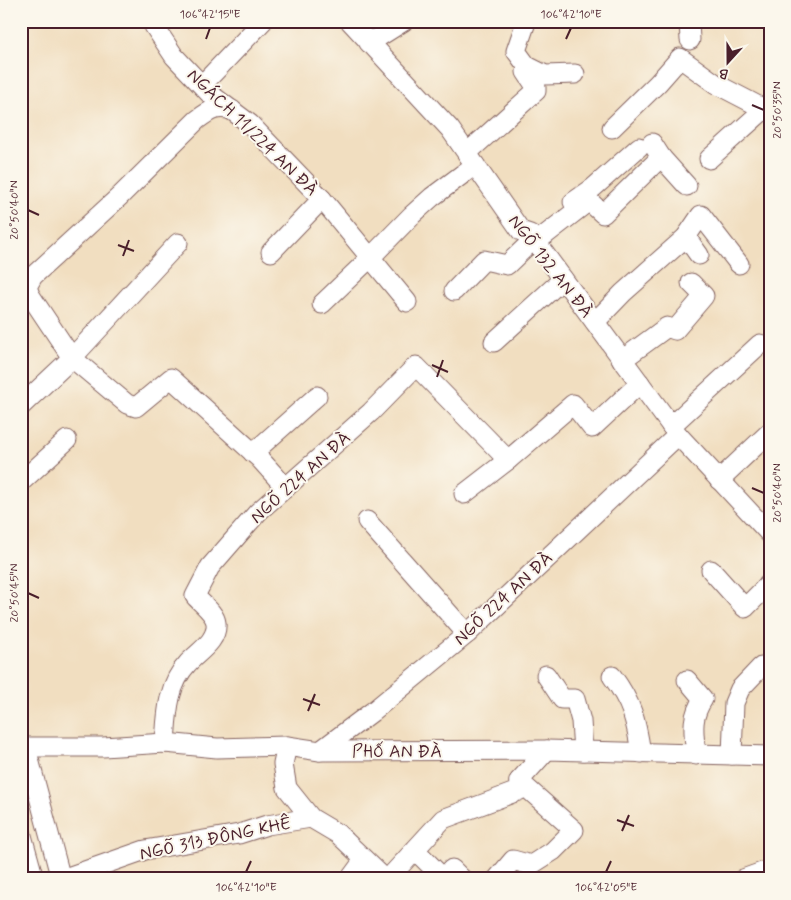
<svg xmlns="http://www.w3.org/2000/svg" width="791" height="900" viewBox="0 0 791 900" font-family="Mynerve,sans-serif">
  <rect width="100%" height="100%" fill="#fbf7ec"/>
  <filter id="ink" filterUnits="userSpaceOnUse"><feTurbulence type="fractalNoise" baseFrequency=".02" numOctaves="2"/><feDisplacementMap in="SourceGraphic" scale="10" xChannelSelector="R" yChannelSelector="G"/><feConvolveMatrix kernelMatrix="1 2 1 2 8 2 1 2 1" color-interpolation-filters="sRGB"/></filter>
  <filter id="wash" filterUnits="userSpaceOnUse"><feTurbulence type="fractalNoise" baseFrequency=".0096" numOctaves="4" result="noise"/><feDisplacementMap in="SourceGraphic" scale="20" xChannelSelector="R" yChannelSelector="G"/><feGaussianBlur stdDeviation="1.12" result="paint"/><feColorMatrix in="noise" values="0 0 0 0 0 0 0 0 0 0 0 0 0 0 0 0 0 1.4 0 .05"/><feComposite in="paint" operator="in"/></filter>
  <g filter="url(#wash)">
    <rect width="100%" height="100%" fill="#f1dec0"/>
  </g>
  <g filter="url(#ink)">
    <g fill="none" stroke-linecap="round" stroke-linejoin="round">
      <g stroke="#84625f" stroke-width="21">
        <g id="minor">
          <path d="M159,21L154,26L174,56L210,94L250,124L322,199L407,302"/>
          <path d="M350,21L450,129L521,231L530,234L678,435L770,534"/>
          <path d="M689,21L690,40"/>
          <path d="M369,43L404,21"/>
          <path d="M527,66L545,75L575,74"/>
          <path d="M202,85L263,21"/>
          <path d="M232,110C216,106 210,110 197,120L119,197L33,276L27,287L30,295L72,358L127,404L136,407L171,378L259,458L286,488"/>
          <path d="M612,128L658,83L680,58L716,84L770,112"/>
          <path d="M467,153L536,91V87L526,72L527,66L516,51L525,25"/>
          <path d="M661,157L687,186"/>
          <path d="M709,159L770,104"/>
          <path d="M573,202L593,188L639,147"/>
          <path d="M686,237L699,255"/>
          <path d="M536,242L589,201L603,214L661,157L652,143"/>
          <path d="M271,252L322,199"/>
          <path d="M454,291L484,260L507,265L534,239"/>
          <path d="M322,304L370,258L412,215L432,197L475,165"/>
          <path d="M595,322L623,293L686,237L701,215L739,264"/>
          <path d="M494,342L563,279"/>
          <path d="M622,360L667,327L675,330L704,296L691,283"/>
          <path d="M21,406L72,358L178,243"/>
          <path d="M671,426L760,344"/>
          <path d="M253,453L317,396"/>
          <path d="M719,480L770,432"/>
          <path d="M21,482L67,440"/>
          <path d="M464,494L508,460L573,404L592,428L640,383"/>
          <path d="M367,521L467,634"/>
          <path d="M711,570L745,608L770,583"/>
          <path d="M546,675L562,699H575L581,721L583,751"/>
          <path d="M612,676C632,703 636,720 641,753"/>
          <path d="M687,680L703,699C690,719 694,732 696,755"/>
          <path d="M165,743C167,715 167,685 188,663C198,652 218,641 216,623C215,613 202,604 195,596L210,567L258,512L371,412L416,366L508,460"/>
          <path d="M287,746L283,764L287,788L311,818L338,834L385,879"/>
          <path d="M21,747H103L165,743L217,748L287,746L320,751L547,750L770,756"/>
          <path d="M26,748L61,879"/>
          <path d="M320,751L372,712L467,634L678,435"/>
          <path d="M732,755L734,703L740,689L761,667"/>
          <path d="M21,832L34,879"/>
          <path d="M415,850L443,878L452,869L462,879"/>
          <path d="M62,879L145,850L239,834L267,825L311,818"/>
          <path d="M350,879L364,860"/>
          <path d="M388,879L443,819L518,791L519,781L547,750"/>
          <path d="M497,879L513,860L531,865L553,851L574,830L519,781"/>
          <path d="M743,879L765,871"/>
        </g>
      </g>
      <use href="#minor" stroke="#fff" stroke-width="19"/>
    </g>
  </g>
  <path fill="none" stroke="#4a1f2b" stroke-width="2" d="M206,39L210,28M566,39L571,28M752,105L764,110M28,210L39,215M118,245L134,251M123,256L129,240M432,365L448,372M437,377L443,360M752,488L764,493M28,593L39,598M303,699L320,705M308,711L315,694M617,820L634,826M622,831L629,815M246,872L251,861M606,872L611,861"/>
  <g text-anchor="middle" stroke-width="4" stroke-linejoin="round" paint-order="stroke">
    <g font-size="18" fill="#4a1f2b" stroke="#fbf7ec">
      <text transform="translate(253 132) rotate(44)" y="6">NGÁCH 11/224 AN ĐÀ</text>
      <text transform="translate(551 266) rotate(52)" y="6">NGÕ 132 AN ĐÀ</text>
      <text transform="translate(300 477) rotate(-42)" y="6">NGÕ 224 AN ĐÀ</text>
      <text transform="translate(503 598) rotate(-43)" y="6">NGÕ 224 AN ĐÀ</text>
      <text x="397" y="757">PHỐ AN ĐÀ</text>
      <text transform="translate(215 838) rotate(-12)" y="6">NGÕ 313 ĐÔNG KHÊ</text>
    </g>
  </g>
  <rect width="791" height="900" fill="none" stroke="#fbf7ec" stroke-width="55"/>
  <g transform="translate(728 62) rotate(201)" stroke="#fbf7ec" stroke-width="4" paint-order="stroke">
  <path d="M0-4L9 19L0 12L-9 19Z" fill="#4a1f2b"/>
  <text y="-8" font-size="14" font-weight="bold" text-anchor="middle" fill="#4a1f2b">B</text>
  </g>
  <rect x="28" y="28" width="736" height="844" fill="none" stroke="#4a1f2b" stroke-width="2"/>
  <g font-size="12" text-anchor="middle" fill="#4a1f2b">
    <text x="210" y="18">106°42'15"E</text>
    <text x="571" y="18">106°42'10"E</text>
    <text transform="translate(777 110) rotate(-90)" y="4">20°50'35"N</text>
    <text transform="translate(14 210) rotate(-90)" y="4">20°50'40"N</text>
    <text transform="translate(777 493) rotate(-90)" y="4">20°50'40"N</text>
    <text transform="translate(14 593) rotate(-90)" y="4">20°50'45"N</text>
    <text x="246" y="891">106°42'10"E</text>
    <text x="606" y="891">106°42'05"E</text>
  </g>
</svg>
